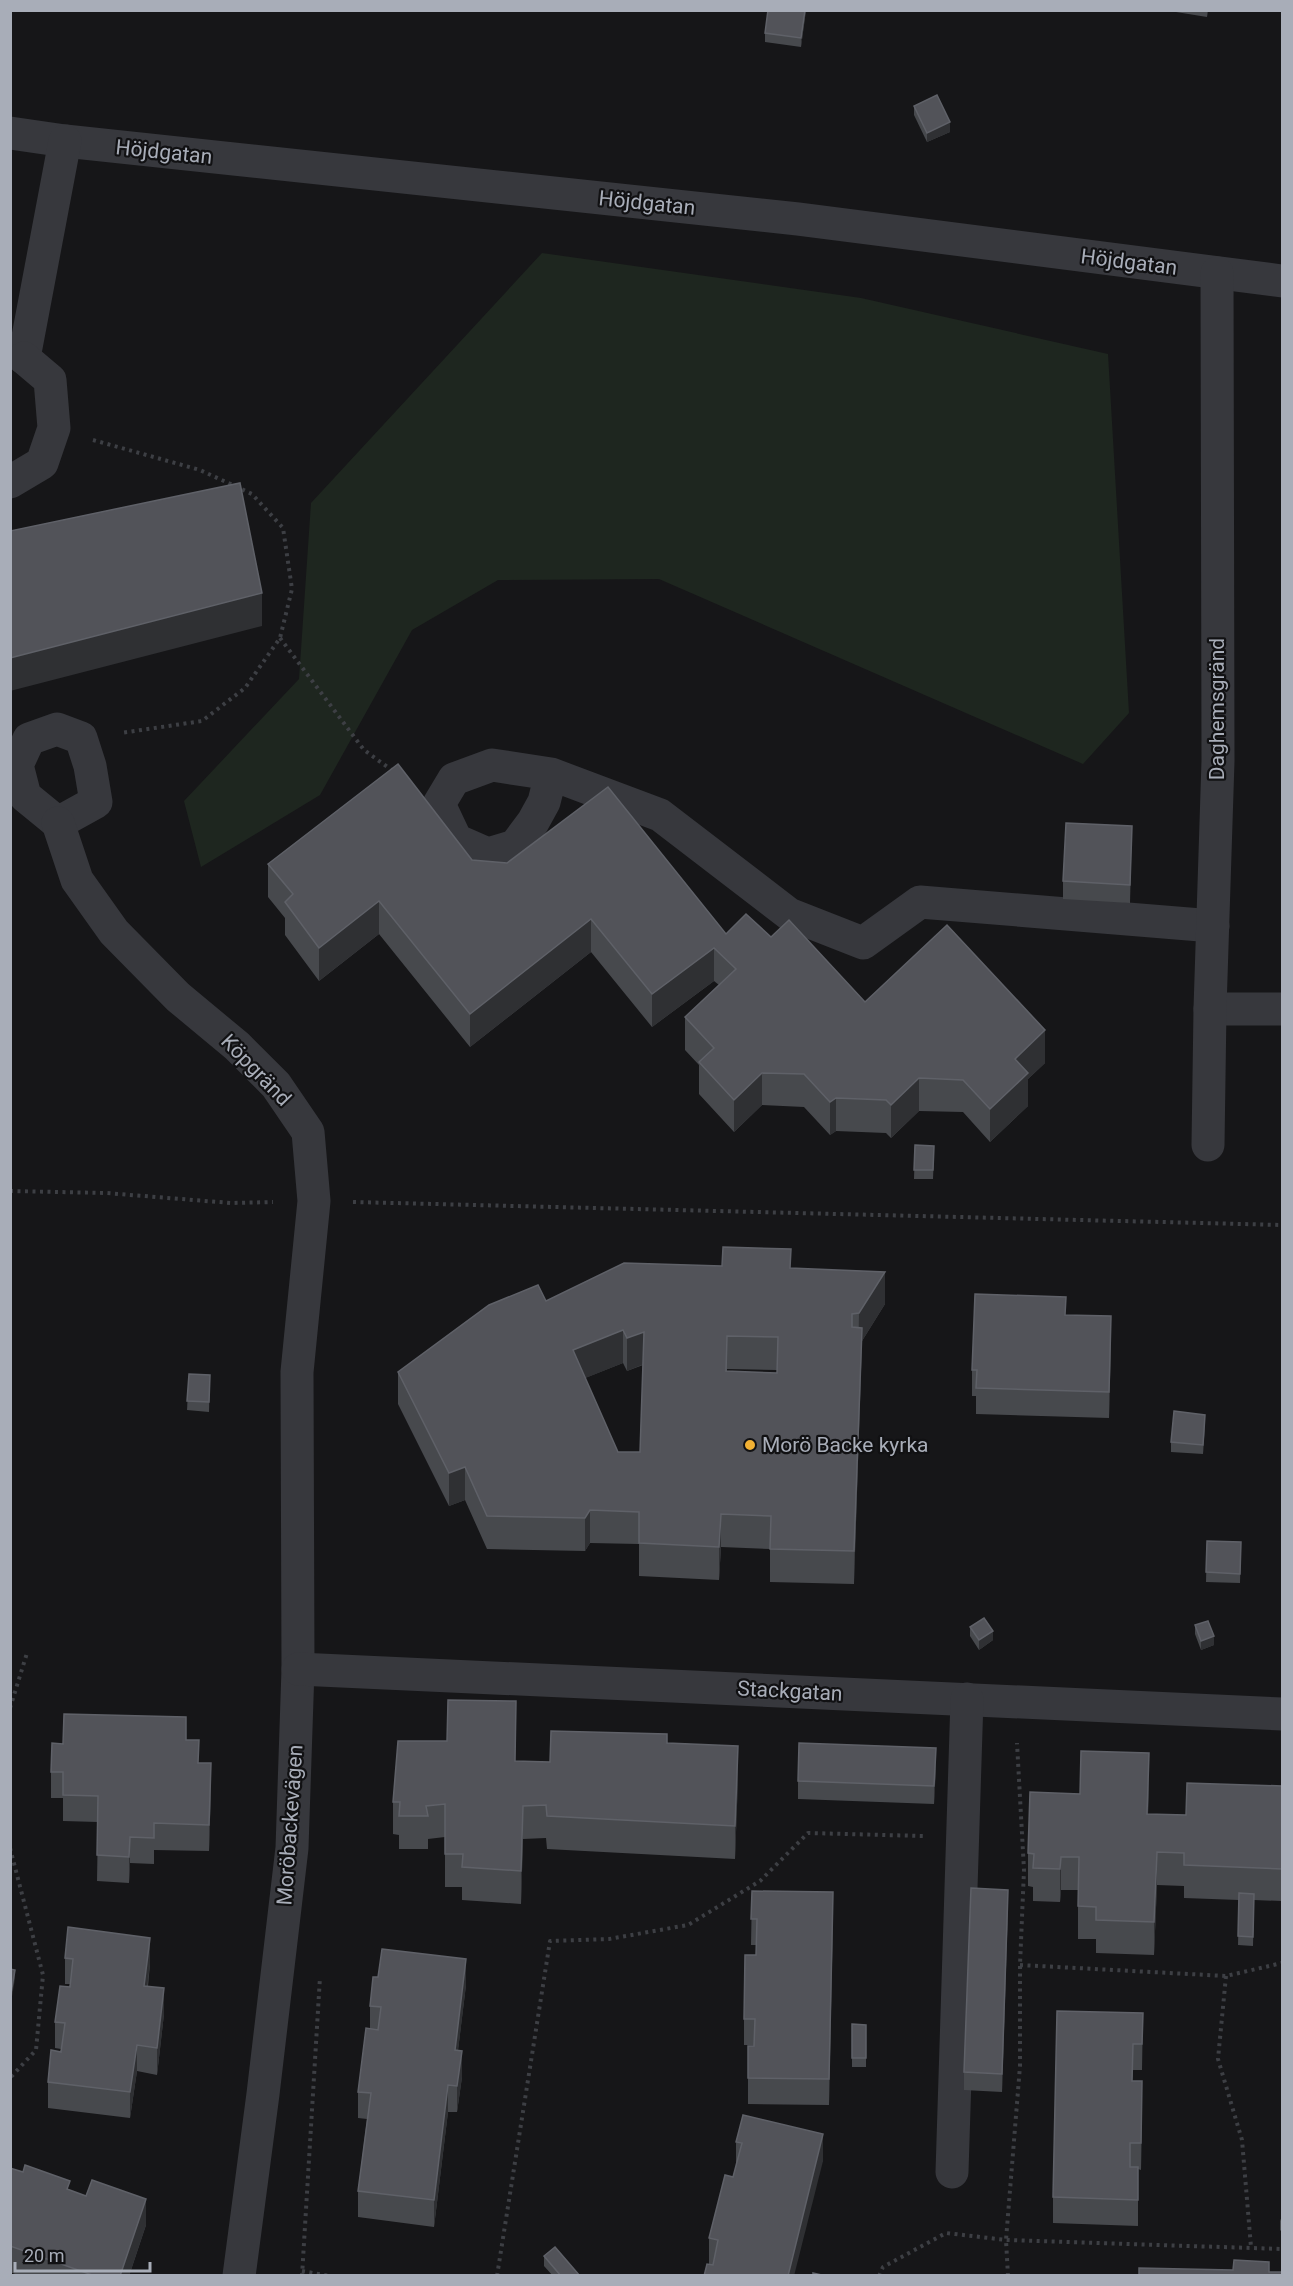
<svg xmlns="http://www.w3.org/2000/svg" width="1293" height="2286" viewBox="0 0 1293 2286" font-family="Roboto,sans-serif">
  <rect width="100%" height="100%" fill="#161618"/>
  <path fill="#1e261f" d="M542,253L861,298L1108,354L1129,713L1083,764L659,579L498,580L412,630L320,795L201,867L184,801L299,679L311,503Z"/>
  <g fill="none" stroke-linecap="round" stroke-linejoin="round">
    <g stroke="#3d3f44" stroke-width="4" stroke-dasharray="3 4.5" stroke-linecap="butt">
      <path d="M93,440L200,470L252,494L283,528L292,589L280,638L245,688L202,721L121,733"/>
      <path d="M280,638L364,750L393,771"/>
      <path d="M10,1191L106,1193L231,1203L273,1202"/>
      <path d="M353,1202L1282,1225"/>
      <path d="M10,1708L27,1653"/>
      <path d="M10,1848L43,1975L36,2050L10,2078"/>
      <path d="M1020,1965L1226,1976L1282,1963"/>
      <path d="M1226,1976L1218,2059L1242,2140L1251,2247"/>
      <path d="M302,2271L330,2276"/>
      <path d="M302,2276L320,1977"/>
      <path d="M497,2276L550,1941L609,1939L688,1925L760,1881L808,1833L923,1836"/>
      <path d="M879,2276L883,2267L946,2233L1006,2240L1282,2249"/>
      <path d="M1008,2276L1006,2240L1020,2066V1965L1024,1870L1017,1743"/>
    </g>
    <g stroke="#37383d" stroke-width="33">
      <path d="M10,133L65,141L798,219L1282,281"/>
      <path d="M24,358L65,141"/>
      <path d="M10,482L42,463L54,428L50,380L24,358"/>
      <path d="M57,729L81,738L90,766L96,802L58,823L25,796L17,765L29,739Z"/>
      <path d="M551,774L544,802L533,822L515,846L488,854L456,840L439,804L454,779L492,765L551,774L660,815L789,914L863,943L920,902L1213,926"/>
      <path d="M58,823L77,880L114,932L178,997L237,1046L276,1085L308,1132L314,1201L297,1372L298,1669L292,1848L263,2094L239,2276"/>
      <path d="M1210,1009H1282"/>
      <path d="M1208,1145L1210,1009L1218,761L1217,273"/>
      <path d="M298,1669L1282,1714"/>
      <path d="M952,2172L967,1699"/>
    </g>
  </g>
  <g fill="#47494d" fill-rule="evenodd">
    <path d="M806,10L801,47L765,42V33Z"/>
    <path d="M1176,10H1208L1207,17L1176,12Z"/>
    <path d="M914,106L950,132L927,142L914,115Z"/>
    <path d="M1132,826L1130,903L1063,899V881Z"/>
    <path d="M472,860L726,934L771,937L865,1002L1045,1063L1028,1079V1106L990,1142L963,1112L919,1111L891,1138L886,1133L836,1131L830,1135L804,1107L762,1105L734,1132L699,1094V1065L685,1050V1017L719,985L714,981L652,1027L591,952L470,1047L379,934L319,981L285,935V918L268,897V864Z"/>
    <path d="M915,1145L934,1155L933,1179H914Z"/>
    <path d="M722,1266L791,1268L885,1304L862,1341L854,1584L770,1582V1549L721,1547L719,1580L639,1576V1544L590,1543L585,1551L487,1549L465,1500L449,1506L398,1404V1372L546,1301ZM623,1363L627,1371L643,1365L640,1452H618L585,1378ZM727,1369L777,1370V1373L727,1371Z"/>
    <path d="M1066,1315L1111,1343L1109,1418L976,1414V1396H972V1370Z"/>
    <path d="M189,1374L210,1375L209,1412L187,1410Z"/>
    <path d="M1205,1424L1203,1454L1171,1452V1442Z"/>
    <path d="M1207,1541L1241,1542L1240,1583L1206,1582Z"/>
    <path d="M1195,1625L1214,1645L1201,1650L1195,1634Z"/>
    <path d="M970,1627L993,1640L979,1650L970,1636Z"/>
    <path d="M186,1740L211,1789L209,1851L154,1850V1864L130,1863L129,1883L97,1881L98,1822L63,1821V1798H51V1772Z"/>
    <path d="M667,1743L738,1779L735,1859L547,1849L546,1838L523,1839L521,1904L462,1900V1887H445V1837L428,1839V1849H399V1835L393,1834V1802L516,1761L550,1762Z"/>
    <path d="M936,1766L934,1804L798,1799V1781Z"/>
    <path d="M1149,1786L1148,1814L1186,1815L1282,1786V1901L1254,1900L1253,1946L1238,1945L1239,1900L1184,1898V1886L1157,1885L1154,1955L1096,1953V1939H1078V1890H1061L1060,1902L1033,1901V1887L1028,1886V1853L1080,1794Z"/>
    <path d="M752,1891L833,1918L829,2105L748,2104V2078L754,2045H744V2019L756,1955L757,1945H751Z"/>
    <path d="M1008,1908L1002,2092L964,2090V2072Z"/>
    <path d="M65,1958L150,1964L148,1986L164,2014L157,2075L137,2071L130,2118L48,2108V2082L61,2049L55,2048V2022L70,1984H65Z"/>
    <path d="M466,1985L458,2050L462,2077L457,2112H448L434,2227L358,2217V2191L367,2119L358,2118V2092L370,2029V2006Z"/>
    <path d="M1143,2013L1142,2070H1133L1132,2081L1142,2107L1141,2170L1138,2169V2226L1053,2223V2197Z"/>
    <path d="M852,2024L866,2025V2067H852Z"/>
    <path d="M736,2142L823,2161L704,2276L709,2264V2238L733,2177L736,2166Z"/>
    <path d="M10,2168L86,2196L146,2225L129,2276H20L10,2272Z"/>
    <path d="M1282,2216V2232L1280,2230V2221Z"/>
    <path d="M544,2256L580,2276H553L544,2266Z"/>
  </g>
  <g fill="#2f3033">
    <path d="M805,10H806L801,47V38Z"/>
    <path d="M950,122V132L927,142V133Z"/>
    <path d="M262,593V626L10,691V658Z"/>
    <path d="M379,901V934L319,981V948Z"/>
    <path d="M591,919V952L470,1047V1014Z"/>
    <path d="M714,948V981L652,1027V994Z"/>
    <path d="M1045,1030V1063L1028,1079V1106L990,1142V1109L1015,1059Z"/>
    <path d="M762,1073V1105L734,1132V1100Z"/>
    <path d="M919,1078V1111L891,1138V1105Z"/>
    <path d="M836,1098V1131L830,1135V1102Z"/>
    <path d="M885,1272V1304L862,1341L854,1584L859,1313Z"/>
    <path d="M1111,1316V1343L1109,1418V1392Z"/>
    <path d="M623,1330V1363L573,1383V1350Z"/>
    <path d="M644,1332V1364L627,1371V1338Z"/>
    <path d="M1205,1415V1424L1203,1454V1445Z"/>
    <path d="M465,1467V1500L449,1506V1473Z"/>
    <path d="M590,1510V1543L585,1551V1518Z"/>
    <path d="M721,1514V1547L719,1580V1547Z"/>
    <path d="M993,1631V1640L979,1650V1640Z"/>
    <path d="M1214,1636V1645L1201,1650V1641Z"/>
    <path d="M738,1746V1779L735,1859V1826Z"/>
    <path d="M936,1748V1766L934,1804V1786Z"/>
    <path d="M1149,1753V1786L1147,1847V1814Z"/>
    <path d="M211,1763V1789L209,1851V1825Z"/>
    <path d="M523,1806V1839L521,1904V1871Z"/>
    <path d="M130,1837V1863L129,1883V1857Z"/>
    <path d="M1157,1852V1885L1154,1955V1922Z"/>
    <path d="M1061,1857V1890L1060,1902V1869Z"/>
    <path d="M1008,1890V1908L1002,2092V2074Z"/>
    <path d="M833,1892V1918L829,2105V2079Z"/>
    <path d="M150,1938V1964L144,2012V1986Z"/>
    <path d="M466,1959V1985L455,2076V2050Z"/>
    <path d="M15,1970V1979L10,2008V1999Z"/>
    <path d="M164,1988V2014L157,2075V2048Z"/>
    <path d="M137,2045V2071L130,2118V2092Z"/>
    <path d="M462,2051V2077L457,2112V2086Z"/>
    <path d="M1142,2081V2107L1141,2170V2143Z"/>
    <path d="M448,2085V2112L434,2227V2200Z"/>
    <path d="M823,2134V2161L794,2276H788Z"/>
    <path d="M146,2199V2225L129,2276H120Z"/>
  </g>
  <g fill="#525359" stroke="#5f6168" stroke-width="1.5" fill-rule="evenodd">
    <path d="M768,10H805L801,38L765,33Z"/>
    <path d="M937,95L950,122L927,133L914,106Z"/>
    <path d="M240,483L262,593L10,658V531Z"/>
    <path d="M398,764L472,860L507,863L608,787L726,934L746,914L771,937L789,920L865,1002L947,925L1045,1030L1015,1059L1028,1073L990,1109L963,1080L919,1078L891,1105L886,1100L836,1098L830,1102L804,1074L762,1073L734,1100L699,1062L714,1048L685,1017L736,969L714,948L652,994L591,919L470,1014L379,901L319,948L285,902L293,894L268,864Z"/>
    <path d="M1066,823L1132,826L1130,885L1063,881Z"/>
    <path d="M915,1145L934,1146L933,1170H914Z"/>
    <path d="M723,1247L791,1249L790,1268L885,1272L859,1313L852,1314V1327L862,1328L854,1551L770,1549L771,1516L721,1514L719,1547L639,1543V1512L590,1510L585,1518L487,1516L465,1467L449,1473L398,1372L489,1305L538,1285L546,1301L624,1263L722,1266ZM623,1330L627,1338L644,1332L640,1452H618L573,1350ZM727,1336L778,1337L777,1373L726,1371Z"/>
    <path d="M975,1294L1066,1297L1065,1315L1111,1316L1109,1392L976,1388L977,1370H972Z"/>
    <path d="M189,1374L210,1375L209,1402L187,1401Z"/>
    <path d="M1174,1411L1205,1415L1203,1445L1171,1442Z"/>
    <path d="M1207,1541L1241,1542L1240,1574L1206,1572Z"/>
    <path d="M984,1618L993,1631L979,1640L970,1627Z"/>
    <path d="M1208,1621L1214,1636L1201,1641L1195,1625Z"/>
    <path d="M448,1700L516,1701L515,1761L550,1762L551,1731L667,1734V1743L738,1746L735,1826L547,1816L546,1805L523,1806L521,1871L462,1867L463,1854H445V1804L426,1806L428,1816H399L400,1802H393L398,1741H447Z"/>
    <path d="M64,1714L186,1717V1740H199L198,1763H211L209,1825L154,1823V1838L130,1837L129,1857L97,1855L98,1796L63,1795V1772H51L52,1743L63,1744Z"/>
    <path d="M799,1743L936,1748L934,1786L798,1781Z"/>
    <path d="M1081,1751L1149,1753L1147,1814L1186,1815L1187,1783L1282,1786V1869L1184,1865V1853L1157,1852L1154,1922L1096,1920V1907L1078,1906L1079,1857H1061L1060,1869L1033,1868L1034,1854L1028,1853L1030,1792L1080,1794Z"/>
    <path d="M971,1888L1008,1890L1002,2074L964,2072Z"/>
    <path d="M752,1891L833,1892L829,2079L748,2078V2046H754L755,2019H744L745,1955H756L757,1919H751Z"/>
    <path d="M1239,1893L1254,1894L1253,1937L1238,1936Z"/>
    <path d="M68,1927L150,1938L144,1986L164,1988L157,2048L137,2045L130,2092L48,2082L51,2050L61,2052L65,2023L55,2022L60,1986L70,1987L73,1959L65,1958Z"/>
    <path d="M382,1949L466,1959L455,2050L462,2051L457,2086L448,2085L434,2200L358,2191L371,2093L358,2092L366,2028L378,2030L381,2007L370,2006L373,1977H378Z"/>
    <path d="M10,1969L15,1970L10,1999Z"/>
    <path d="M1057,2011L1143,2013L1142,2044H1133L1132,2081H1142L1141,2143H1130V2167H1138V2200L1053,2197Z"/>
    <path d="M852,2024L866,2025V2058H852Z"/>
    <path d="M743,2115L823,2134L788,2276H704L707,2264L713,2265L718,2240L709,2238L725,2175L733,2177L742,2143L736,2142Z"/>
    <path d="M25,2165L70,2181L67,2189L86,2196L92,2180L146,2199L120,2276H95L10,2246V2168L23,2172Z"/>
    <path d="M555,2247L580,2276H561L544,2256Z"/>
    <path d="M1234,2260L1269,2262V2272H1282V2276H1139V2268L1233,2270Z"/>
    <path d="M813,2273L826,2276H813Z"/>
  </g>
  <circle fill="#f2b134" stroke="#111113" stroke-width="2" cx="750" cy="1445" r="6"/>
  <g text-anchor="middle" stroke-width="4.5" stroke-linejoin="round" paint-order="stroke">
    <g font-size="21" fill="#a8adb8" stroke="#111113">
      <text transform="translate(164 152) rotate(6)" y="7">Höjdgatan</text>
      <text transform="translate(647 203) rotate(6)" y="7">Höjdgatan</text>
      <text transform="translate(1129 262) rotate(7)" y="7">Höjdgatan</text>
      <text transform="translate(1217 709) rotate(-90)" y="7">Daghemsgränd</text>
      <text transform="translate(256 1070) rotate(46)" y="7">Köpgränd</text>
      <text transform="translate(790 1691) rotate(3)" y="7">Stackgatan</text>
      <text transform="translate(290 1825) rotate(-86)" y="7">Moröbackevägen</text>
    </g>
    <g font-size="21" fill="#a8adb8" stroke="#111113" text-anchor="start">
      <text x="762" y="1452">Morö Backe kyrka</text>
    </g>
  </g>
  <rect width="1293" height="2286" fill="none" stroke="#a8adb8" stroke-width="24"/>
  <path d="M15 2262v9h135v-9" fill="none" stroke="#a8adb8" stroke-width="3"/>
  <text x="24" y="2262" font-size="18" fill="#a8adb8" stroke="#111113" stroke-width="4.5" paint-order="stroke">20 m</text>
</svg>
